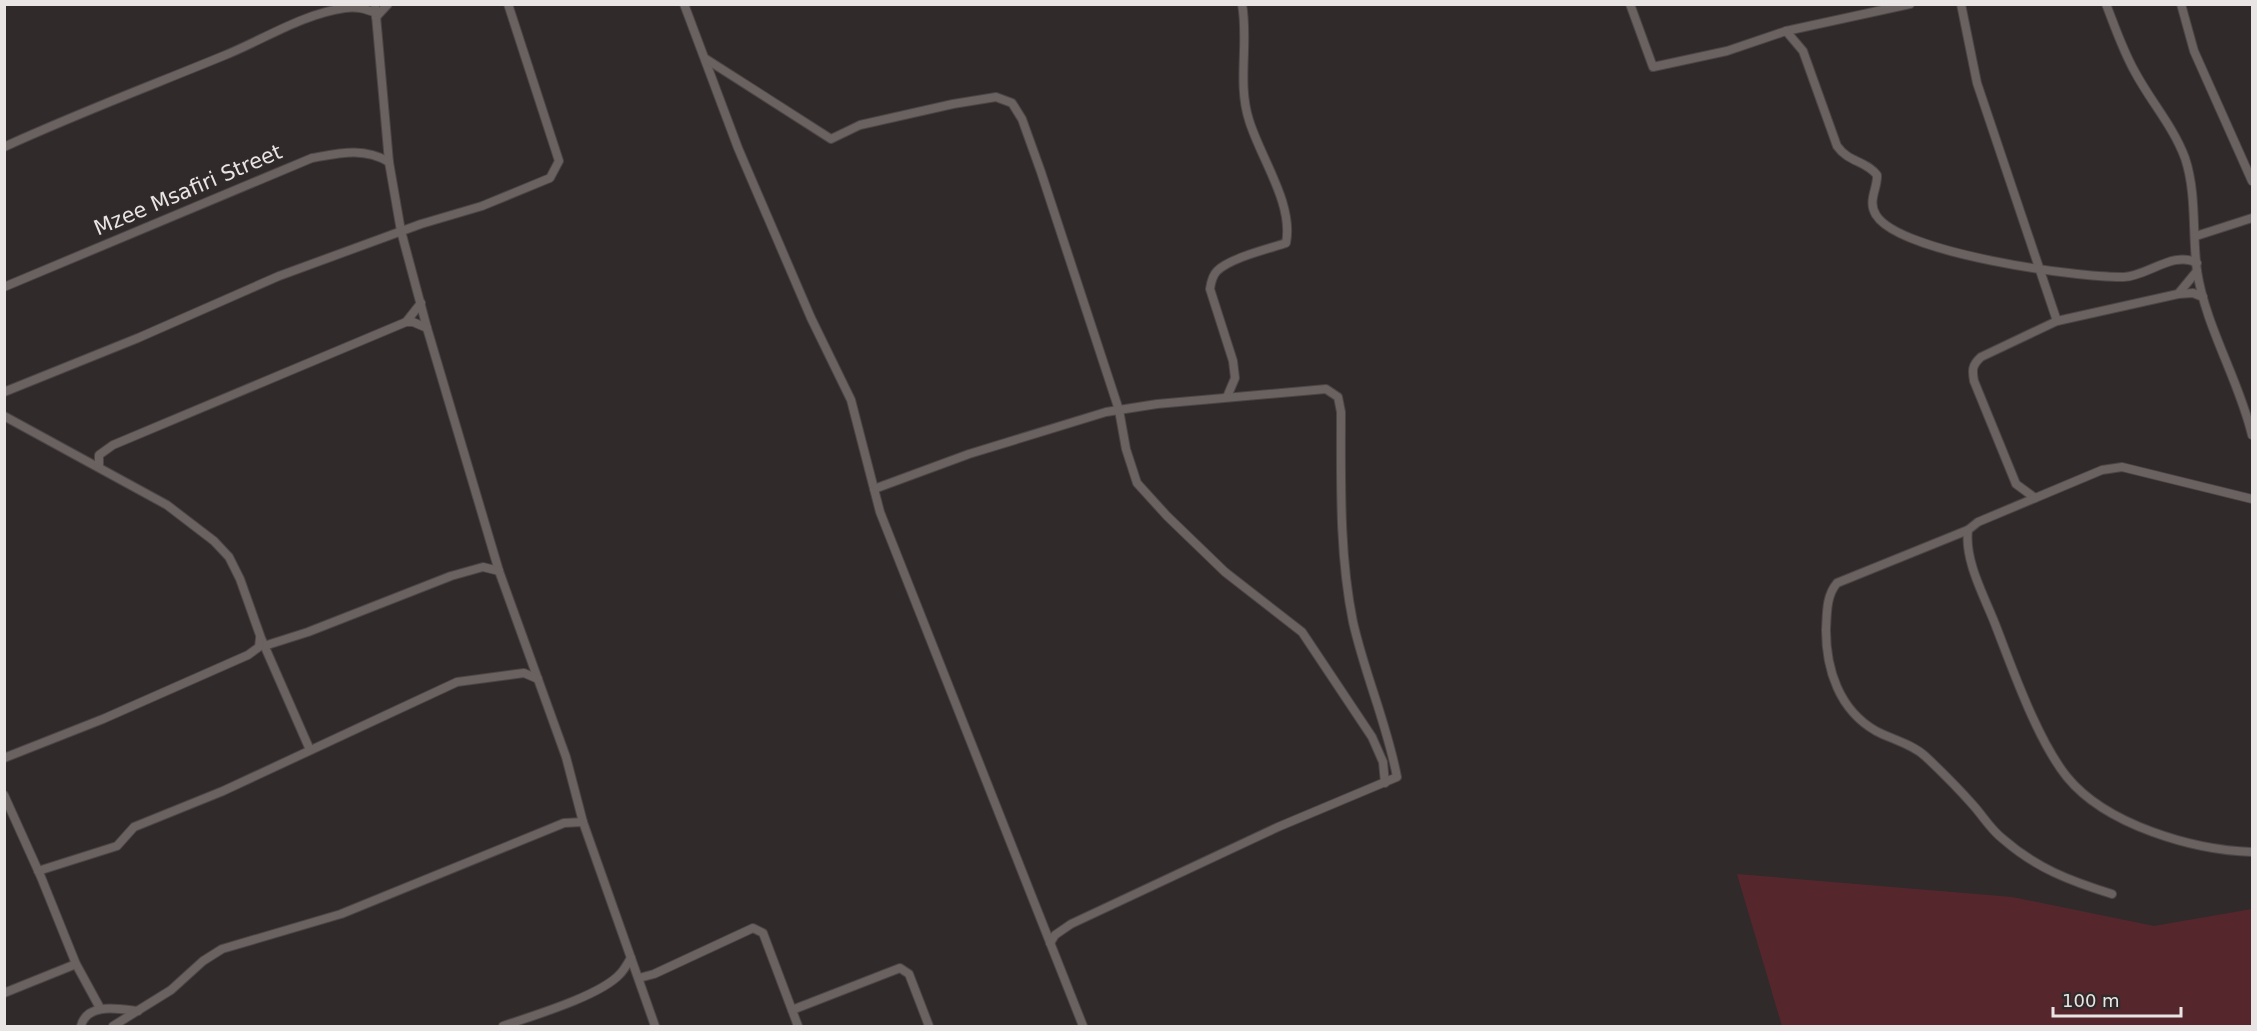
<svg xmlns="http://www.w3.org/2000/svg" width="2257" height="1031" viewBox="0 0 2257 1031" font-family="'DejaVu Sans',sans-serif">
  <rect width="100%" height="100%" fill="#312a2a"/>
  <path fill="#55272d" d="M1737,874L2012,897L2154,926L2252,909V1026H1782Z"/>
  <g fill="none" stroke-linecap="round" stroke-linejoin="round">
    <g stroke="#4b4545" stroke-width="10">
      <g id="minor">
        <path d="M375,4L389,162L401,231L427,328L499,571L566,757L583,822L655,1026"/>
        <path d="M684,4L738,148L811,318L851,400L880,512L1083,1026"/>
        <path d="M1630,4L1653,67L1727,51L1786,31L1910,4"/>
        <path d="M1961,4L1977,83L2057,321"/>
        <path d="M2106,4C2115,27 2123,51 2135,72C2151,102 2173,126 2185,158C2197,194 2192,234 2197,271C2206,328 2239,380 2252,435"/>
        <path d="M2181,4L2194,51L2252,181"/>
        <path d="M376,17L388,4"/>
        <path d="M1786,31L1803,51L1837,146C1849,163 1865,160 1877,175C1878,188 1867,201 1876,215C1899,253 2078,278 2124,277C2148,276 2174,250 2197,263"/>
        <path d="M706,59L831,139L860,125L953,104L996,97L1012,103L1022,119L1041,172L1119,410L1126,449L1137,483L1167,516L1225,572L1302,632L1372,737L1383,762L1385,783"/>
        <path d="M4,147C76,114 150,86 223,56C263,40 302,14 345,8C357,6 365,9 376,13"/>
        <path d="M2196,236L2252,218"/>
        <path d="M4,287L312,158C340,153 364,147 389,162"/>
        <path d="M2178,294L2197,271"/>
        <path d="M406,322L421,303"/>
        <path d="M4,392L138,338L279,276L421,224L482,206L550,178L559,161L508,4"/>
        <path d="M1227,397L1235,378L1233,361L1210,289C1211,282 1213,275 1217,271C1230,258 1268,249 1286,243C1294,204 1260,157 1249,120C1237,83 1249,42 1242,4"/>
        <path d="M4,416L167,505L214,541L229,557L240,579L261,638L310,750"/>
        <path d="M99,467V455L113,445L406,322H413L427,328"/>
        <path d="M874,489L969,454L1106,412L1157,404L1326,389L1338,397L1341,412C1341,481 1339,554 1353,622C1365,675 1387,724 1397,777L1278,827L1071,924L1055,935L1050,943"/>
        <path d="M2035,498L2016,484L1974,381C1972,370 1972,365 1981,357L2057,321L2178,294L2193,293L2203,297"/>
        <path d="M2252,499L2122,467L2102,470L1978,522L1968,530C1964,562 1986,599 1997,629C2014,673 2038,741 2067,777C2106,825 2193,850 2252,852"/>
        <path d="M1968,530L1837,583C1826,596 1827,613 1826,630C1826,669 1839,710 1876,731C1891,739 1912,744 1925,756C1941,771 1958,788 1973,805C1983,816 1991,830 2003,839C2036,868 2070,881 2112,894"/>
        <path d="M264,646L308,632L451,576L483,567L499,571"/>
        <path d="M4,758L103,719L248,655L259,647L260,638"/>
        <path d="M4,795L41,877L76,964L100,1008"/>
        <path d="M38,871L117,846L134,827L223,791L457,682L524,673L538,679"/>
        <path d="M639,978L654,974L753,928L763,933L798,1026"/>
        <path d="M4,993L76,964"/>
        <path d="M792,1010L900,968L909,974L929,1026"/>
        <path d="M81,1026C87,1002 119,1009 138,1011"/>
        <path d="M113,1026L171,990L203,961L222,949L341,914L564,823L583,822"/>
        <path d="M503,1026C532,1016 600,996 620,974C624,970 627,964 631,958"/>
      </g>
    </g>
    <use href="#minor" stroke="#6a6161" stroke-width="8"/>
  </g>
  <g text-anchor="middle" stroke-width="6" stroke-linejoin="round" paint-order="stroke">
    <g font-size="21" fill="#eae5e5" stroke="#312a2a">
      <text transform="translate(188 190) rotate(-23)" y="7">Mzee Msafiri Street</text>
    </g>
  </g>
  <rect width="2257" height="1031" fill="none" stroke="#eae5e5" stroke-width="12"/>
  <path d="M2053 1007v9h128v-9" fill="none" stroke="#eae5e5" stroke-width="3"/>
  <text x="2062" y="1007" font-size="18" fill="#eae5e5" stroke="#312a2a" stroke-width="4.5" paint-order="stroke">100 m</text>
</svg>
